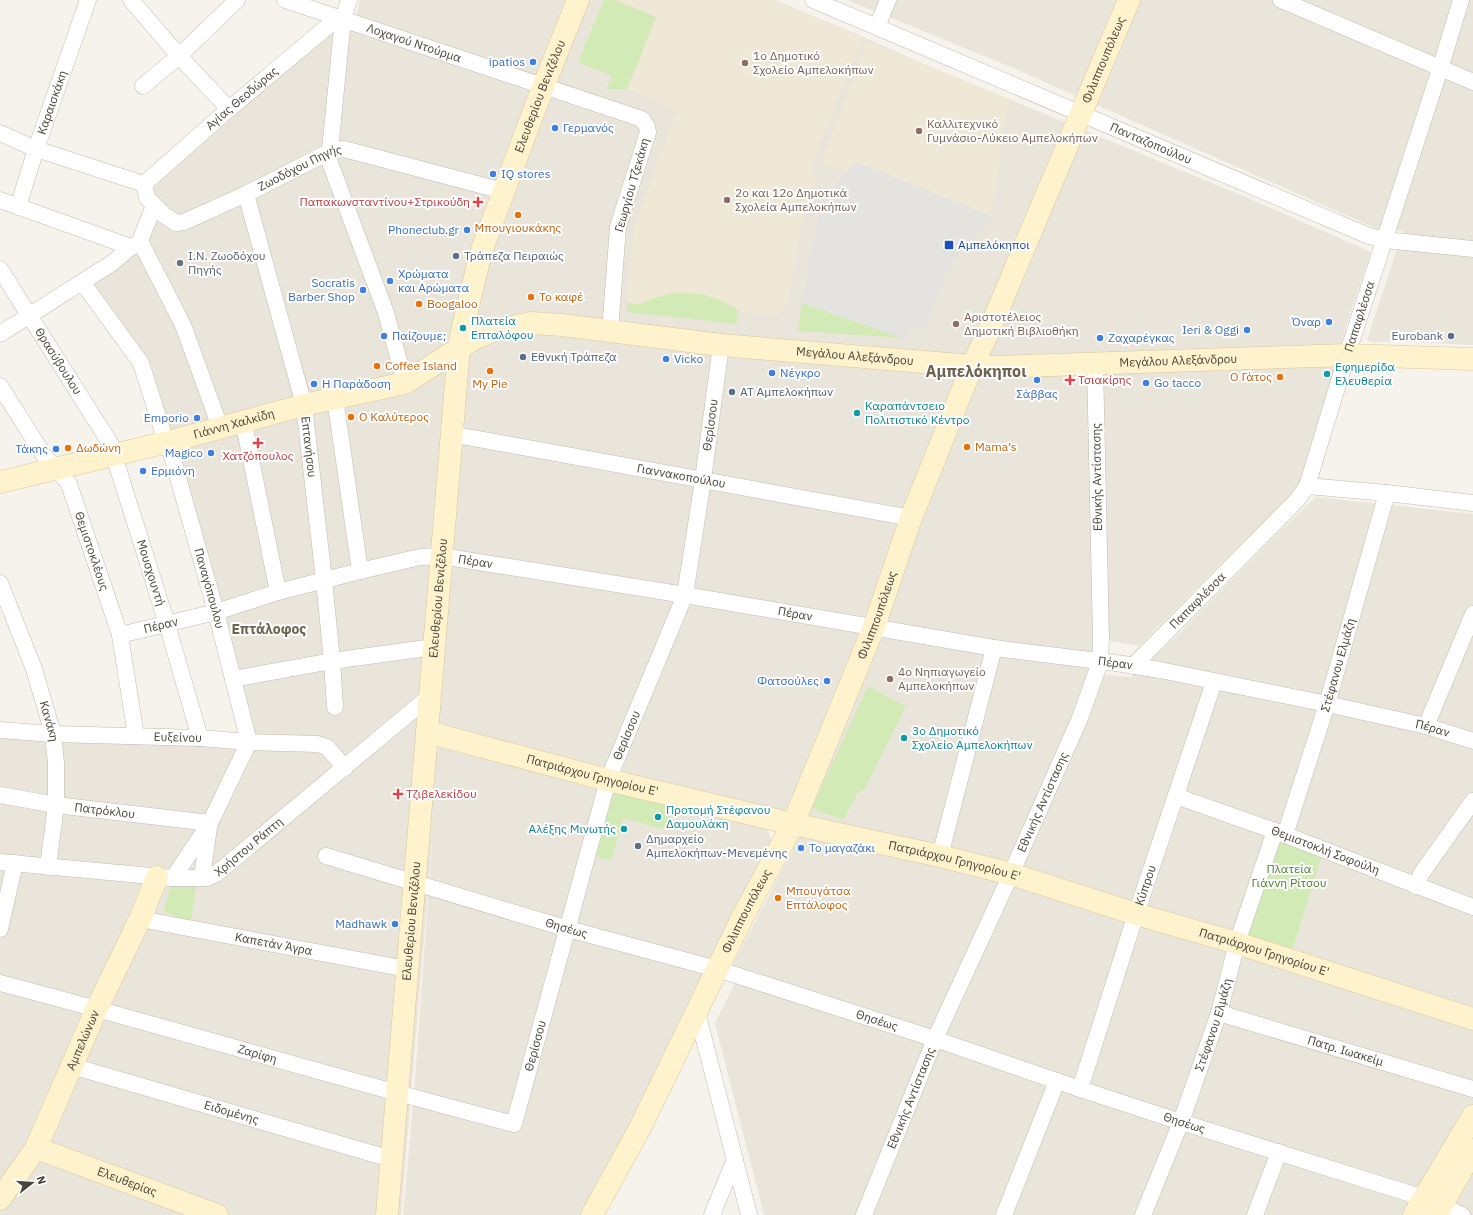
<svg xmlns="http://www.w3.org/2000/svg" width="1473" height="1215" viewBox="0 0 1473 1215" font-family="'IBM Plex Sans',sans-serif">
  <rect width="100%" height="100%" fill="#f6f3ec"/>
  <g fill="#eae5da">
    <path d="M360,0H775L866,38L912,59L1243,196L1371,252L1345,329L1332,388L1302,485L1227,558L1139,646L1100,639L1095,674L1130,677L1174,639L1269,542L1316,497L1473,514V1116L1414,1215H764L715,1023L742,970L732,966L800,836L762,816L773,843L622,1141L580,1215H403L413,1106L434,818L401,1215H0V732L249,743L143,359L85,283L136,247L147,203L144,184L229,109L356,16Z"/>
    <path d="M847,0H1473V345L1413,342H1372L1367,340L1403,231L1375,228L1011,67Z"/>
    <path d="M1473,1150V1215H1436Z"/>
  </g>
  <g fill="#efe8d6">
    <path d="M615,0H773L863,37L811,165L816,181L803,218L787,306L777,315H755L746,313L719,299L699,294L673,293L651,299L640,304L627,303L634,228L677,110L627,89L656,17Z"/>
    <path d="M867,42L1009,99L991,216L856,162L847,172L821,163Z"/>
  </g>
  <g fill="#d2eab5">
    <path d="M604,0H615L656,17L627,89H606L612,76L578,62Z"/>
    <path d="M673,293C702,292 714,296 738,310L737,324L627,312V303L640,304L651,299Z"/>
    <path d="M802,303L904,338L798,331Z"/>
    <path d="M868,686L906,706L864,790L858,792L843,820L812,808Z"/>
    <path d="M615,791L672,807L666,830L623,818L611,861L595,856Z"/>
    <path d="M1274,839L1322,855L1292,951L1244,936Z"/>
    <path d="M196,886L191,921L164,912L170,887Z"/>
  </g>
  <path fill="#e5e3e0" d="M856,162L991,216L949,267L924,332L909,328L906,339L802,303L820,202Z"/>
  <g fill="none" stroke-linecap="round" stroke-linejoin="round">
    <g stroke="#c2bbae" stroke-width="17">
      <g id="street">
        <path d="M131,0L179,56L229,109"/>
        <path id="s1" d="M285,0L642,119L647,127L648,132L618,227L610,331"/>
        <path d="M349,0L343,19L329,160L386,313L405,383"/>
        <path id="s2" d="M813,0L1369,236L1385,240L1473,249"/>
        <path d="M1281,0L1473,82"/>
        <path d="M877,27L888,0"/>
        <path d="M143,86L179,56L237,0"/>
        <path d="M0,133L36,149L144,184"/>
        <path id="s3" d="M144,184L147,198L164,215L176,223L184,222L246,194L331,151L344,149L503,191"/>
        <path id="s4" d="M144,184L229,109L328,26L343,19"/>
        <path id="s5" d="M246,194L304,405L324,580L332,661L335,707"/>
        <path d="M0,200L131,247"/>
        <path id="s6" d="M18,207L36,149L88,0"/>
        <path d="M139,243L154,206"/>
        <path id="s7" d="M0,269L110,443L167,624L200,738"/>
        <path d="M82,282L141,363L166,442"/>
        <path d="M0,334L112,263L131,247L139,243L142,245L183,325L220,427"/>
        <path id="s8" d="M0,386L45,457L56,468L69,484L120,635L136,736"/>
        <path d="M335,398L360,571"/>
        <path d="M243,420L278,592"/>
        <path id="s9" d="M451,434L911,518"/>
        <path id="s10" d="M168,442L216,612L249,742L210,823L173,878"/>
        <path d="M1307,486L1387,493L1473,503"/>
        <path id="s11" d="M0,583L34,669L53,734L56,763V805L48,867"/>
        <path id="s12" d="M120,635L216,612L278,592L360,571L420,557L441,556L685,595L994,648L1123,664L1160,670L1327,704L1426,726L1473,741"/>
        <path id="s13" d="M1133,666L1298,499L1307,486L1347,355L1440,69L1461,0"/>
        <path d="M233,679L332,661L434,647"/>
        <path d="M1426,726L1473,614"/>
        <path id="s14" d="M0,730L53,734L200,738L249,742L318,744L327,747L345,768"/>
        <path id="s15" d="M0,795L56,805L210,823"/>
        <path id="s16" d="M1176,796L1275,831L1473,907"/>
        <path id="s17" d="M1285,835L1327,704L1387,493"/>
        <path id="s18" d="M326,856L568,929L717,969L935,1039L1080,1089L1181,1122L1424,1198"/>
        <path d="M940,856L994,648"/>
        <path id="s19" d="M0,862L173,878H207L216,874L430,696"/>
        <path d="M202,878L209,827"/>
        <path d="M1416,886L1421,874L1473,801"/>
        <path id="s20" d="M140,919L407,969"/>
        <path d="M0,929L15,863"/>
        <path id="s21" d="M0,983C172,1028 342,1080 514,1124L608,780L685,595L703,480L721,345"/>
        <path d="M697,1012L749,1215"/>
        <path id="s22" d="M1219,1013L1473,1089"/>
        <path id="s23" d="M72,1066L391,1159"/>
        <path id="s24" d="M1080,1089L1136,914L1214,682"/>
        <path d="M1441,1206L1462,1215"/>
        <path d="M712,1215L735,1159"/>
        <path id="s25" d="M864,1215L935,1039L1011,874L1080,718L1100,662L1101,639L1095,363"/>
        <path d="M1004,1215L1057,1081"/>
        <path id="s26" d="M1143,1215L1181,1122L1219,1013L1237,943L1275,831"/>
        <path d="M1255,1215L1279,1152"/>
      </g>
    </g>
    <g stroke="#d6c79b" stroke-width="23">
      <g id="secondary">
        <path id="s27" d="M0,482L168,442L304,405L405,383L472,340L495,330L531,323L562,325L721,345L972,366L994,367L1347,355L1473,359"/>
        <path id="s28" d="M427,732L608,780L793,824L940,856L1011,874L1136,914L1237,943L1473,1019"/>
        <path id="s29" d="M36,1148L217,1215"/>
        <path id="s30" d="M0,1199L36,1148L97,1008L140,919L157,877"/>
        <path id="s31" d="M387,1215L459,347L463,327L481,252L543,87L578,0"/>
        <path id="s32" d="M592,1215L640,1128L743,916L793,824L874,627L911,518L972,366L988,333L1129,0"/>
        <path d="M1414,1215L1473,1116"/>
        <path d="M1436,1215L1473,1150"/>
      </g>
    </g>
    <use href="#street" stroke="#fff" stroke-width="16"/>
    <use href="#secondary" stroke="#fff3cd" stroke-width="22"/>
  </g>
  <g fill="#3f7fe0" stroke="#fff" stroke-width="1.5">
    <circle cx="533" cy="62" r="4"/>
    <circle cx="555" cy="128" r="4"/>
    <circle cx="493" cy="174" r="4"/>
    <circle cx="467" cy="230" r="4"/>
    <circle cx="390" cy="281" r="4"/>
    <circle cx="363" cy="290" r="4"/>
    <circle cx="1329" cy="322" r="4"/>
    <circle cx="1247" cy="330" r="4"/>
    <circle cx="384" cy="336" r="4"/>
    <circle cx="1100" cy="338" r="4"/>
    <circle cx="666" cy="359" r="4"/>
    <circle cx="772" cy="373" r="4"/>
    <circle cx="1037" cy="380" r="4"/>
    <circle cx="1146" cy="383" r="4"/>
    <circle cx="314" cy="384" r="4"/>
    <circle cx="197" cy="418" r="4"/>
    <circle cx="56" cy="449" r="4"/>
    <circle cx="211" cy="453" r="4"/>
    <circle cx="143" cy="471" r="4"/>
    <circle cx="827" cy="681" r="4"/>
    <circle cx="801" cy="848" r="4"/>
    <circle cx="395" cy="924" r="4"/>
  </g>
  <g fill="#8d6e63" stroke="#fff" stroke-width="1.5">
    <circle cx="745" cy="63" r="4"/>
    <circle cx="919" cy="131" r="4"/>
    <circle cx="727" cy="200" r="4"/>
    <circle cx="956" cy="324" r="4"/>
    <circle cx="890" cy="679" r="4"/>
  </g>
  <g fill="#e0444e" stroke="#fff" stroke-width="1.5">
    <path d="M476 196h4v4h4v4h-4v4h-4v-4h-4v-4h4z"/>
    <path d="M1068 374h4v4h4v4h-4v4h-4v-4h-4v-4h4z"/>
    <path d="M256 437h4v4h4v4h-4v4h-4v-4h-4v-4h4z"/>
    <path d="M396 788h4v4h4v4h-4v4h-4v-4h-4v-4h4z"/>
  </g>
  <g fill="#e8710a" stroke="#fff" stroke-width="1.5">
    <circle cx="518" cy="215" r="4"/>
    <circle cx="531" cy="297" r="4"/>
    <circle cx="419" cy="304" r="4"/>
    <circle cx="377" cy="366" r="4"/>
    <circle cx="490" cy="371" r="4"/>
    <circle cx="1280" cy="377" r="4"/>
    <circle cx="351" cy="417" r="4"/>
    <circle cx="967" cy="447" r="4"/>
    <circle cx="68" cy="448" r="4"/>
    <circle cx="778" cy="898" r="4"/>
  </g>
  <rect fill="#1a4fb4" stroke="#fff" stroke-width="1.5" x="944" y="240" width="10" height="10" rx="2"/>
  <g fill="#5c6f8a" stroke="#fff" stroke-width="1.5">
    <circle cx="456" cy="256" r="4"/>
    <circle cx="1451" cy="336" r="4"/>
    <circle cx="523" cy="357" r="4"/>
    <circle cx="732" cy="392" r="4"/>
    <circle cx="638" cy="846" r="4"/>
  </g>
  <circle fill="#6b7280" stroke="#fff" stroke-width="1.5" cx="180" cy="263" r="4"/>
  <g fill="#0f9aa8" stroke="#fff" stroke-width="1.5">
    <circle cx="463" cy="328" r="4"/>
    <circle cx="1327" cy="374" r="4"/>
    <circle cx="857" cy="413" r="4"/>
    <circle cx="904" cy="738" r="4"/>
    <circle cx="658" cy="817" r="4"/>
    <circle cx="624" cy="829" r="4"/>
  </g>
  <g text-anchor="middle" stroke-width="4" stroke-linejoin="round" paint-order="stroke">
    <g font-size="12" fill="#4b4439" stroke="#fff">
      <text dy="4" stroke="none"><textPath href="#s1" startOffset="136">Λοχαγού Ντούρμα</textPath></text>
      <text dy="4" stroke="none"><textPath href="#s32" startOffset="1265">Φιλιππουπόλεως</textPath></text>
      <text dy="4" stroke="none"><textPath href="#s31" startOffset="1135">Ελευθερίου Βενιζέλου</textPath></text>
      <text dy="4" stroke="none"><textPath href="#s4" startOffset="130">Αγίας Θεοδώρας</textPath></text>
      <text dy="4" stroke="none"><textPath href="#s6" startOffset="110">Καραισκάκη</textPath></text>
      <text dy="4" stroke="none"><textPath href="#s2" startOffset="367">Πανταζοπούλου</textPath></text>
      <text dy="4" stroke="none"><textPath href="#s3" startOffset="189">Ζωοδόχου Πηγής</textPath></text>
      <text transform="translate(632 185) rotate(-74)" y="4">Γεωργίου Τζεκάκη</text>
      <text dy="4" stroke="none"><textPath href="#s13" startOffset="428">Παπαφλέσσα</textPath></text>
      <text dy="4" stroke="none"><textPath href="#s27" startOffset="884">Μεγάλου Αλεξάνδρου</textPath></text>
      <text dy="4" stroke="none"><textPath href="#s27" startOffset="1208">Μεγάλου Αλεξάνδρου</textPath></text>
      <text dy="4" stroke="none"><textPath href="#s7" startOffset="109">Θρασύβουλου</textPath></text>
      <text dy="4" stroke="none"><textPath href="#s27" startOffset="241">Γιάννη Χαλκίδη</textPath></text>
      <text dy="4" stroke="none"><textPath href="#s21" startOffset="1262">Θερίσσου</textPath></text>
      <text dy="4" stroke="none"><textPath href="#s5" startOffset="261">Επτανήσου</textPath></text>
      <text dy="4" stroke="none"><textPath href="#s9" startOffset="234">Γιαννακοπούλου</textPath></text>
      <text transform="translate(1097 477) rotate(-91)" y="4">Εθνικής Αντίστασης</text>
      <text dy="4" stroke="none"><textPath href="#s8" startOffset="191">Θεμιστοκλέους</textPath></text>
      <text dy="4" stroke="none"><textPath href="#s12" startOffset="366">Πέραν</textPath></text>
      <text dy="4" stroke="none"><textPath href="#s7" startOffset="342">Μουσχουντή</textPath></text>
      <text dy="4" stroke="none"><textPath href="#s10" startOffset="152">Παναγόπουλου</textPath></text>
      <text dy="4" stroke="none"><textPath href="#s31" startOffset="619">Ελευθερίου Βενιζέλου</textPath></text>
      <text dy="4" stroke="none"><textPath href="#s13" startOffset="92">Παπαφλέσσα</textPath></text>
      <text dy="4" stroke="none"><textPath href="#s12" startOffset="690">Πέραν</textPath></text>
      <text dy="4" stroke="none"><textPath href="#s32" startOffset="665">Φιλιππουπόλεως</textPath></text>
      <text dy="4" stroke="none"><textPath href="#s12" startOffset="42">Πέραν</textPath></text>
      <text dy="4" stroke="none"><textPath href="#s12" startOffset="1014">Πέραν</textPath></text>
      <text dy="4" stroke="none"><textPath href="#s17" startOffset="178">Στέφανου Ελμάζη</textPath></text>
      <text dy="4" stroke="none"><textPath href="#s11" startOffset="147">Κανάκη</textPath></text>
      <text dy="4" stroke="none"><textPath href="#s12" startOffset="1338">Πέραν</textPath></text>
      <text dy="4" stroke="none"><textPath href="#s21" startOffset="938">Θερίσσου</textPath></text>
      <text dy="4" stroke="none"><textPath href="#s14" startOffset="178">Ευξείνου</textPath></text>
      <text dy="4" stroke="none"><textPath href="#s28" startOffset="171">Πατριάρχου Γρηγορίου Ε'</textPath></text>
      <text dy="4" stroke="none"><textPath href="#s25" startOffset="450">Εθνικής Αντίστασης</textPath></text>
      <text dy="4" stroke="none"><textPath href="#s15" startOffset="106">Πατρόκλου</textPath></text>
      <text dy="4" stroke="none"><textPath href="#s19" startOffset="260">Χρήστου Ράπτη</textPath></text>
      <text dy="4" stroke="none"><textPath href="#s16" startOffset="159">Θεμιστοκλή Σοφούλη</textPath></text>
      <text dy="4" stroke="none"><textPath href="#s28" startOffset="543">Πατριάρχου Γρηγορίου Ε'</textPath></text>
      <text dy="4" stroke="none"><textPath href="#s24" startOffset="214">Κύπρου</textPath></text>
      <text dy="4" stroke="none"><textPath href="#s32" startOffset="341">Φιλιππουπόλεως</textPath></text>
      <text dy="4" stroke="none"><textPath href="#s31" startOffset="295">Ελευθερίου Βενιζέλου</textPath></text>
      <text dy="4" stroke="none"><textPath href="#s18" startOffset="251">Θησέως</textPath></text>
      <text dy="4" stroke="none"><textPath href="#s20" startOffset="136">Καπετάν Άγρα</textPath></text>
      <text dy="4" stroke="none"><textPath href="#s28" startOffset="866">Πατριάρχου Γρηγορίου Ε'</textPath></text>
      <text dy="4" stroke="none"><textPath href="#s18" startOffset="575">Θησέως</textPath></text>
      <text dy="4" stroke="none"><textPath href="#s26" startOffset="203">Στέφανου Ελμάζη</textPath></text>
      <text dy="4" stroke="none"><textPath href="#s30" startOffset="180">Αμπελώνων</textPath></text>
      <text dy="4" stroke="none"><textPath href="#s21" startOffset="614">Θερίσσου</textPath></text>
      <text dy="4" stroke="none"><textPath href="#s22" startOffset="132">Πατρ. Ιωακείμ</textPath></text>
      <text dy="4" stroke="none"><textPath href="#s21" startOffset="267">Ζαρίφη</textPath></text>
      <text dy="4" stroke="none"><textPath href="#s25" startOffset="126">Εθνικής Αντίστασης</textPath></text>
      <text dy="4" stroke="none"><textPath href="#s23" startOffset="166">Ειδομένης</textPath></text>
      <text dy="4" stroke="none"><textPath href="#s18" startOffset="899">Θησέως</textPath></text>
      <text dy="4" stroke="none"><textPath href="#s29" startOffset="97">Ελευθερίας</textPath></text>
    </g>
    <g font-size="12" fill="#785e54" stroke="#fff" text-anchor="start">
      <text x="753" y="60">1ο Δημοτικό<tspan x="753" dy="14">Σχολείο Αμπελοκήπων</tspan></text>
      <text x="927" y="128">Καλλιτεχνικό<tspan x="927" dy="14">Γυμνάσιο-Λύκειο Αμπελοκήπων</tspan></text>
      <text x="735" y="197">2ο και 12ο Δημοτικά<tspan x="735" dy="14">Σχολεία Αμπελοκήπων</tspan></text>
      <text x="964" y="321">Αριστοτέλειος<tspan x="964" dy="14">Δημοτική Βιβλιοθήκη</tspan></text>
      <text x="898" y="676">4ο Νηπιαγωγείο<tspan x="898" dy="14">Αμπελοκήπων</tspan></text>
    </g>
    <g font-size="12" fill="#366cbe" stroke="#fff" text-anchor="start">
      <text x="525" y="66" text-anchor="end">ipatios</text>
      <text x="563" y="132">Γερμανός</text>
      <text x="501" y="178">IQ stores</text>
      <text x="459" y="234" text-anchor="end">Phoneclub.gr</text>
      <text x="398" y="278">Χρώματα<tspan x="398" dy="14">και Αρώματα</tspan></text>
      <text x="355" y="287" text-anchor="end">Socratis<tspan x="355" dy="14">Barber Shop</tspan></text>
      <text x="1321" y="326" text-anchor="end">Όναρ</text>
      <text x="1239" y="334" text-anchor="end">Ieri &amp; Oggi</text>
      <text x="392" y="340">Παίζουμε;</text>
      <text x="1108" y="342">Ζαχαρέγκας</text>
      <text x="674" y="363">Vicko</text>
      <text x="780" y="377">Νέγκρο</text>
      <text x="1154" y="387">Go tacco</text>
      <text x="322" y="388">Η Παράδοση</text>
      <text x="1037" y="398" text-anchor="middle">Σάββας</text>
      <text x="189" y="422" text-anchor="end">Emporio</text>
      <text x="48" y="453" text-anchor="end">Τάκης</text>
      <text x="203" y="457" text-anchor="end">Magico</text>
      <text x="151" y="475">Ερμιόνη</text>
      <text x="819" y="685" text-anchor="end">Φατσούλες</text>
      <text x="809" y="852">Το μαγαζάκι</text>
      <text x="387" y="928" text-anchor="end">Madhawk</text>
    </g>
    <g font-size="12" fill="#be3a42" stroke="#fff" text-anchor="start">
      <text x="470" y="206" text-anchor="end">Παπακωνσταντίνου+Στρικούδη</text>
      <text x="1078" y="384">Τσιακίρης</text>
      <text x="258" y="460" text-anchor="middle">Χατζόπουλος</text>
      <text x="406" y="798">Τζιβελεκίδου</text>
    </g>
    <g font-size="12" fill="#c56008" stroke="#fff" text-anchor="start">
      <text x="518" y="232" text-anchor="middle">Μπουγιουκάκης</text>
      <text x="539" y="301">Το καφέ</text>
      <text x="427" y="308">Boogaloo</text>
      <text x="385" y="370">Coffee Island</text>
      <text x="1272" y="381" text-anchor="end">Ο Γάτος</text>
      <text x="490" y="388" text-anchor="middle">My Pie</text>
      <text x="359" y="421">Ο Καλύτερος</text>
      <text x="975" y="451">Mama’s</text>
      <text x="76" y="452">Δωδώνη</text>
      <text x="786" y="895">Μπουγάτσα<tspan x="786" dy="14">Επτάλοφος</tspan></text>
    </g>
    <g font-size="12" fill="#164399" stroke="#fff" text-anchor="start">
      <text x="958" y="249">Αμπελόκηποι</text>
    </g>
    <g font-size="12" fill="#5b616d" stroke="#fff" text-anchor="start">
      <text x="188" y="260">Ι.Ν. Ζωοδόχου<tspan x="188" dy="14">Πηγής</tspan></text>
    </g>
    <g font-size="12" fill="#4e5e75" stroke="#fff" text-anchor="start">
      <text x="464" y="260">Τράπεζα Πειραιώς</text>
      <text x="1443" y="340" text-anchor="end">Eurobank</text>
      <text x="531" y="361">Εθνική Τράπεζα</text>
      <text x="740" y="396">ΑΤ Αμπελοκήπων</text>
      <text x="646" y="843">Δημαρχείο<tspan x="646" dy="14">Αμπελοκήπων-Μενεμένης</tspan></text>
    </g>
    <g font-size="12" fill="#0d838f" stroke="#fff" text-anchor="start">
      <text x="471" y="325">Πλατεία<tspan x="471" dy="14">Επταλόφου</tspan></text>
      <text x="1335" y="371">Εφημερίδα<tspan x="1335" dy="14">Ελευθερία</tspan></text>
      <text x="865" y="410">Καραπάντσειο<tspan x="865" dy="14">Πολιτιστικό Κέντρο</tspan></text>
      <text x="912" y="735">3ο Δημοτικό<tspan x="912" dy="14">Σχολείο Αμπελοκήπων</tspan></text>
      <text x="666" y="814">Προτομή Στέφανου<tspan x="666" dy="14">Δαμουλάκη</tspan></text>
      <text x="616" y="833" text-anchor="end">Αλέξης Μινωτής</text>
    </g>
    <g font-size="12" fill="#4a7f2a" stroke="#fff">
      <text x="1289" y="873">Πλατεία<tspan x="1289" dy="14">Γιάννη Ρίτσου</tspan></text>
    </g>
    <g font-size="14" font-weight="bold" fill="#6e6250" stroke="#fff">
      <text x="269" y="634">Επτάλοφος</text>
    </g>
    <g font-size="16" font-weight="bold" fill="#6e6250" stroke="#fff">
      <text x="976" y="377">Αμπελόκηποι</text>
    </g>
  </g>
  <g transform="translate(32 1183) rotate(73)" stroke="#ffffff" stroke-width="3" paint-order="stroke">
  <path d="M0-3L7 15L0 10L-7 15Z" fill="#4b4439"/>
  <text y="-6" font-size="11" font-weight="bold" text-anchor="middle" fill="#4b4439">N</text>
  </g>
</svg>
